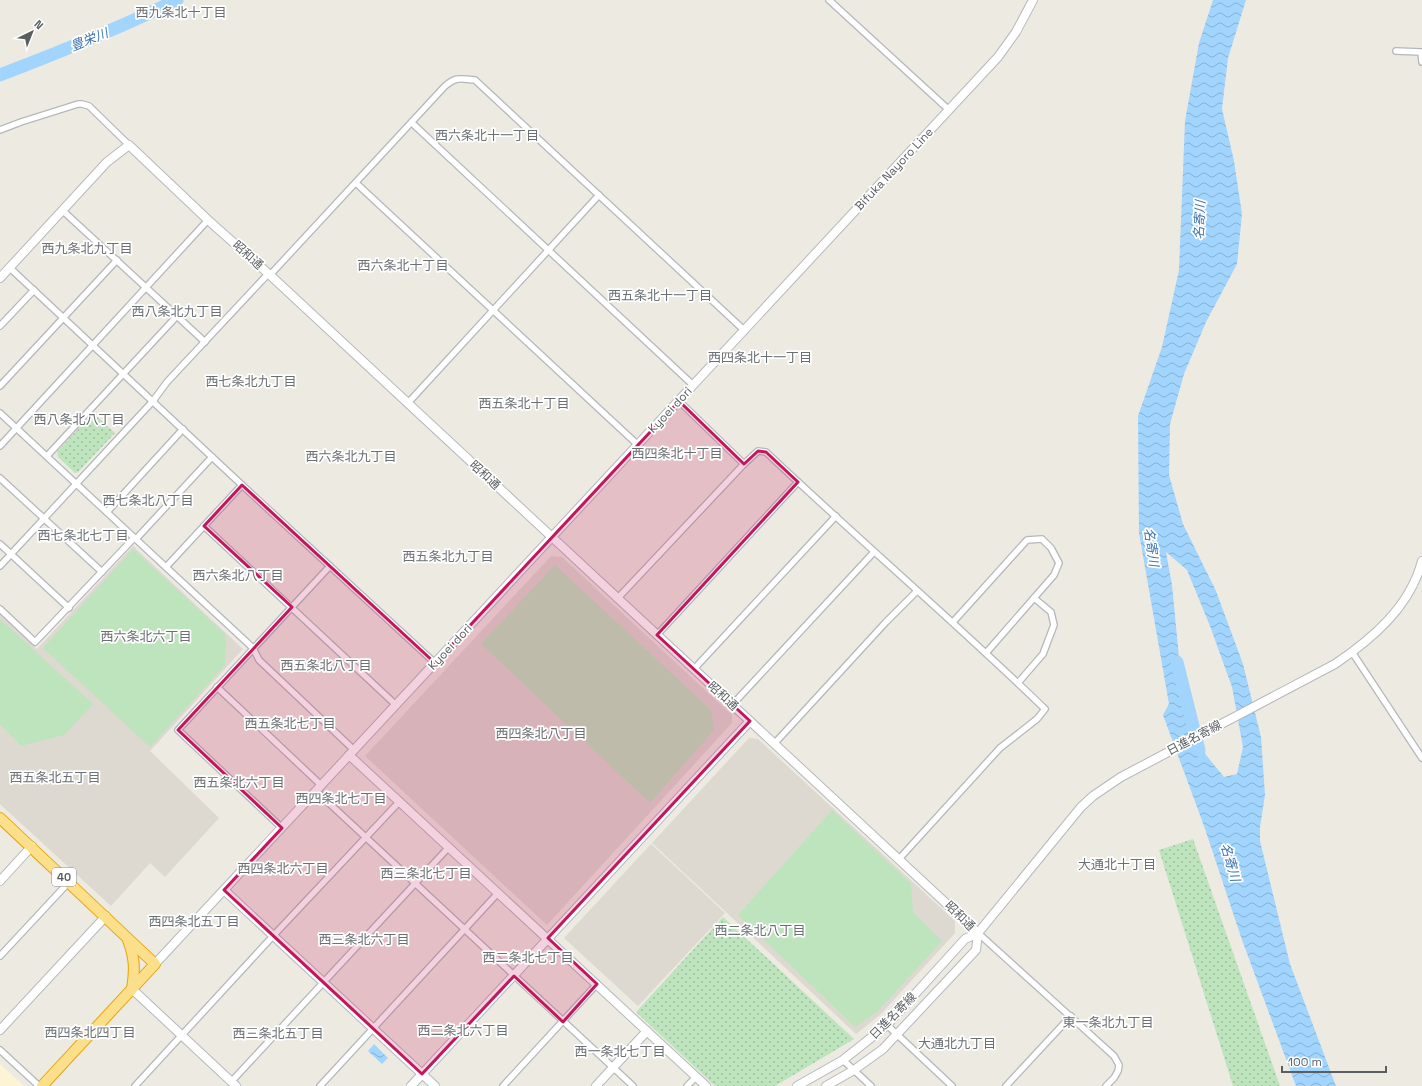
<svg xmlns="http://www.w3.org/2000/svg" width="1422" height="1086" viewBox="0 0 1422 1086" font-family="'Space Grotesk','Noto Sans JP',sans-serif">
  <defs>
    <pattern id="park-dots" width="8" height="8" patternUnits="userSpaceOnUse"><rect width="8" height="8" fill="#bee4be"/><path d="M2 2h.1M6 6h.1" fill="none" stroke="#9dbc9e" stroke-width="1.8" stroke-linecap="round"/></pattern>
    <pattern id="water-waves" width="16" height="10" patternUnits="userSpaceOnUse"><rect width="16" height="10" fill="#a1d5fd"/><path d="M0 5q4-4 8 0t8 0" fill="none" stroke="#86b0d0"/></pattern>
  </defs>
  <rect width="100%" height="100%" fill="#edeae2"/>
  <path fill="#fdf4d6" d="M0,1064L24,1086H0Z"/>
  <g fill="#ddd9d0">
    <path d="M133,546L243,649L150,751L219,818L165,877L150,863L111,906L0,804V614L37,649Z"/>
    <path d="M551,556L562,557L732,715V723L547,925L365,756Z"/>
    <path d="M749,738L758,739L955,921V933L880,1015L856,1034L652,843Z"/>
    <path d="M651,844L725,913L638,1006L564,938Z"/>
  </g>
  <g fill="url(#park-dots)">
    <path d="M93,413L115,433L78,472L75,473L58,457L57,452Z"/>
    <path d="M1193,839L1280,1086H1233L1159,850Z"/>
    <path d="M723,917L854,1039L775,1086H715L636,1012Z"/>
  </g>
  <g fill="#bee4be">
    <path d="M133,549L226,635L225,665L150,747L43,648Z"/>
    <path d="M555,565L711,710L714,730L650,803L481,644Z"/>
    <path d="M0,619L93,704L64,735L21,746L0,724Z"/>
    <path d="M832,810L911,884L913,912L942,941L877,1012L855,1027L738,915Z"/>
  </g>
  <g fill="url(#water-waves)" fill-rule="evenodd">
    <path d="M1213,0H1246L1228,58L1222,109L1234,161L1242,214L1237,264L1206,322L1184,374L1170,424L1169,475L1183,524L1216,591L1243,664L1261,737L1265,795L1260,827V841L1290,964L1336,1086H1296L1242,940L1204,826L1163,715L1169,704L1139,533L1138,416L1162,347L1179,270L1185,121L1199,43ZM1166,552L1187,570L1210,626L1232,687L1243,747L1237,774L1224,777L1206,755L1185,719L1172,585Z"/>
    <path d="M374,1044L388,1058L382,1064L368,1051Z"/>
  </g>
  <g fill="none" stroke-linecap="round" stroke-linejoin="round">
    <g stroke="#a1d5fd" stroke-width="13">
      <path d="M0,75C60,52 120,28 177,0"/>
      <path d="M1177,662L1199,750"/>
    </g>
    <g stroke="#b4b8bc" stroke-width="8">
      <g id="street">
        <path d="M829,0L949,110"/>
        <path d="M1396,51L1421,52L1422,62"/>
        <path d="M412,123L693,385"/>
        <path d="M0,130L21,122L78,104H82L89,106L129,145"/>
        <path d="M356,183L638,445"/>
        <path d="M62,210L205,342"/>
        <path d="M10,268L242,485L166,567"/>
        <path d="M270,275L445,86C457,76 460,79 475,80L745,331"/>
        <path d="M0,326L34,290"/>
        <path d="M0,386L117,260"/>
        <path d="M679,401L744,464"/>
        <path d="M408,403L599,195"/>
        <path d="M0,413L253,648L259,660L354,750"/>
        <path d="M0,446L208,220"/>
        <path d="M47,456L177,316"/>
        <path d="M0,478L102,572"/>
        <path d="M242,485L435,663"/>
        <path d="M107,512L183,429"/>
        <path d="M204,526L396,705"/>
        <path d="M136,539L212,457"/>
        <path d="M0,544L69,608"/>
        <path d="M0,566L153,401L167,382L268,274"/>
        <path d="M617,599L744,464L758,451L766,452C858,539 954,621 1045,709L1037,719L1000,748L899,859"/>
        <path d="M0,609L35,642L134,538"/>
        <path d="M953,622L1027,540L1042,539L1051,548L1059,563L1054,575L986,653"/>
        <path d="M657,635L798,482"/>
        <path d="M1352,652L1422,758"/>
        <path d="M694,669L836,516"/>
        <path d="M1018,683L1043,654L1054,625L1051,612L1034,598"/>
        <path d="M217,687L321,785"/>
        <path d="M732,705L874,552"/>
        <path d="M774,744L886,622L917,591"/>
        <path d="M316,791L633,1086"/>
        <path d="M282,828L178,730L330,566"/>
        <path d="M978,933L1114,1056L1119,1065L1118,1071L1114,1078L1106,1086"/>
        <path d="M0,956L69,882"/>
        <path d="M887,1025L952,1086"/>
        <path d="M0,1050L39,1086"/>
        <path d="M843,1060L871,1086"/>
        <path d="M231,1082L449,847"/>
        <path d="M135,1086L273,936L400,801"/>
        <path d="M320,1086L498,893"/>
        <path d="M503,1086L597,984"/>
        <path d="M687,1086L696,1077"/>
        <path d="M1006,1086L1071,1016"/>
      </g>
    </g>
    <g stroke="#b5b9be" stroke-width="10">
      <g id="secondary">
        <path d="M0,278L107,162L129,145L208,220L270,275L978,933"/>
        <path d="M349,755L706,1086"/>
        <path d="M0,881L32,846"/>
        <path d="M224,890L435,1086"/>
        <path d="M155,964L998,57L1016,32L1033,0"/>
        <path d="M132,989L236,1086"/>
        <path d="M0,1030L106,916"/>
        <path d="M411,1086L750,721"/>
        <path d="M596,1086L647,1031"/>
        <path d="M797,1086L843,1060L887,1025L965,939L978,933L1081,807L1093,796L1121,777L1335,664C1372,639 1410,607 1422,561"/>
        <path d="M826,1086L854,1070L883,1049L976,950L978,933"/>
      </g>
    </g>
    <g stroke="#eaa304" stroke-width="12">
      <g id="highway">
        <path d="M0,818L155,964L42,1086"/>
        <path d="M128,940C135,959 135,969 132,989"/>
      </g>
    </g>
    <use href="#street" stroke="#fff" stroke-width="5.5"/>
    <use href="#secondary" stroke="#fff" stroke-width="8"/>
    <use href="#highway" stroke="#fbdf8b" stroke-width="10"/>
  </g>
  <path fill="#c2185b" fill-opacity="0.2" stroke="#c2185b" stroke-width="3" stroke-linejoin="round" d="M679,401L744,464L758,451L766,452L798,482L657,635L750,721L548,938L597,984L563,1022L514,976L422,1074L224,890L282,828L178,730L292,607L204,526L242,485L435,663Z"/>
  <g text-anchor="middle" stroke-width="3.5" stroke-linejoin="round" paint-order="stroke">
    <rect fill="#fff" stroke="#8c8e91" stroke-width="1" x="52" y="868" width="24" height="18" rx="3"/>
    <g font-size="11" font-weight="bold" fill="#5a5e62">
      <text x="64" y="881">40</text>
    </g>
    <g font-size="12" fill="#5a5e62" stroke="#fff">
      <text transform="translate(894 169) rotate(-47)" y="4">Bifuka Nayoro Line</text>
      <text transform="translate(248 255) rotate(42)" y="4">昭和通</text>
      <text transform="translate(670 410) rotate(-47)" y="4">Kyoei dori</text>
      <text transform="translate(485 475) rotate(43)" y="4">昭和通</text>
      <text transform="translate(450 647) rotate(-47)" y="4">Kyoei dori</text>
      <text transform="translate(723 696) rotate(43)" y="4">昭和通</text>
      <text transform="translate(1194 738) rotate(-28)" y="4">日進名寄線</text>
      <text transform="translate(960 916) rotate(44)" y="4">昭和通</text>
      <text transform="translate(893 1016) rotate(-45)" y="4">日進名寄線</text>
    </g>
    <g font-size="13" fill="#6b7074" stroke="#fff">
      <text x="181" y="17">西九条北十丁目</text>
      <text x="487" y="140">西六条北十一丁目</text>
      <text x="87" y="253">西九条北九丁目</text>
      <text x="403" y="270">西六条北十丁目</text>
      <text x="660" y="300">西五条北十一丁目</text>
      <text x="177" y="316">西八条北九丁目</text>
      <text x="760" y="362">西四条北十一丁目</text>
      <text x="251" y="386">西七条北九丁目</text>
      <text x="524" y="408">西五条北十丁目</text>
      <text x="79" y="424">西八条北八丁目</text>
      <text x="677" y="458">西四条北十丁目</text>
      <text x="351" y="461">西六条北九丁目</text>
      <text x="148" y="505">西七条北八丁目</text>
      <text x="83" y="540">西七条北七丁目</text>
      <text x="448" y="561">西五条北九丁目</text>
      <text x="238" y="580">西六条北八丁目</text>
      <text x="146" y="641">西六条北六丁目</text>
      <text x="326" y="670">西五条北八丁目</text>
      <text x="290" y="728">西五条北七丁目</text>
      <text x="541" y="738">西四条北八丁目</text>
      <text x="55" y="782">西五条北五丁目</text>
      <text x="239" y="787">西五条北六丁目</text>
      <text x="341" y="803">西四条北七丁目</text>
      <text x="1117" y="869">大通北十丁目</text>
      <text x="283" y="873">西四条北六丁目</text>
      <text x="426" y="878">西三条北七丁目</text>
      <text x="194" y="926">西四条北五丁目</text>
      <text x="760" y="935">西二条北八丁目</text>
      <text x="364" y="944">西三条北六丁目</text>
      <text x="528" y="962">西二条北七丁目</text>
      <text x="1108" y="1027">東一条北九丁目</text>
      <text x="463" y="1035">西二条北六丁目</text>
      <text x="90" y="1037">西四条北四丁目</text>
      <text x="278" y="1038">西三条北五丁目</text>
      <text x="957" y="1048">大通北九丁目</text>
      <text x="620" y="1056">西一条北七丁目</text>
    </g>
    <g font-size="13" font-style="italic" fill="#3f75ae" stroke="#fff">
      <text transform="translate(89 39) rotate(-22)" y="5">豊栄川</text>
      <text transform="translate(1199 220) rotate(-87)" y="5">名寄川</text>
      <text transform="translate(1152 547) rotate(82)" y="5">名寄川</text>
      <text transform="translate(1231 862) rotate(74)" y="5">名寄川</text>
    </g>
  </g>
  <g transform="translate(32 32) rotate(43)" stroke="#ffffff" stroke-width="3" paint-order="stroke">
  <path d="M0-3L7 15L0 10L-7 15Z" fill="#5a5e62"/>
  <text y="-6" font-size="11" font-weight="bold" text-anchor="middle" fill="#5a5e62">N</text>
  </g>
  <path d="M1282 1066v6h104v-6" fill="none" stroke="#5a5e62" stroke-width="2"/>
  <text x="1288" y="1066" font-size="12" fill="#5a5e62" stroke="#ffffff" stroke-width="3" paint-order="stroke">100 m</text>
</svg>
